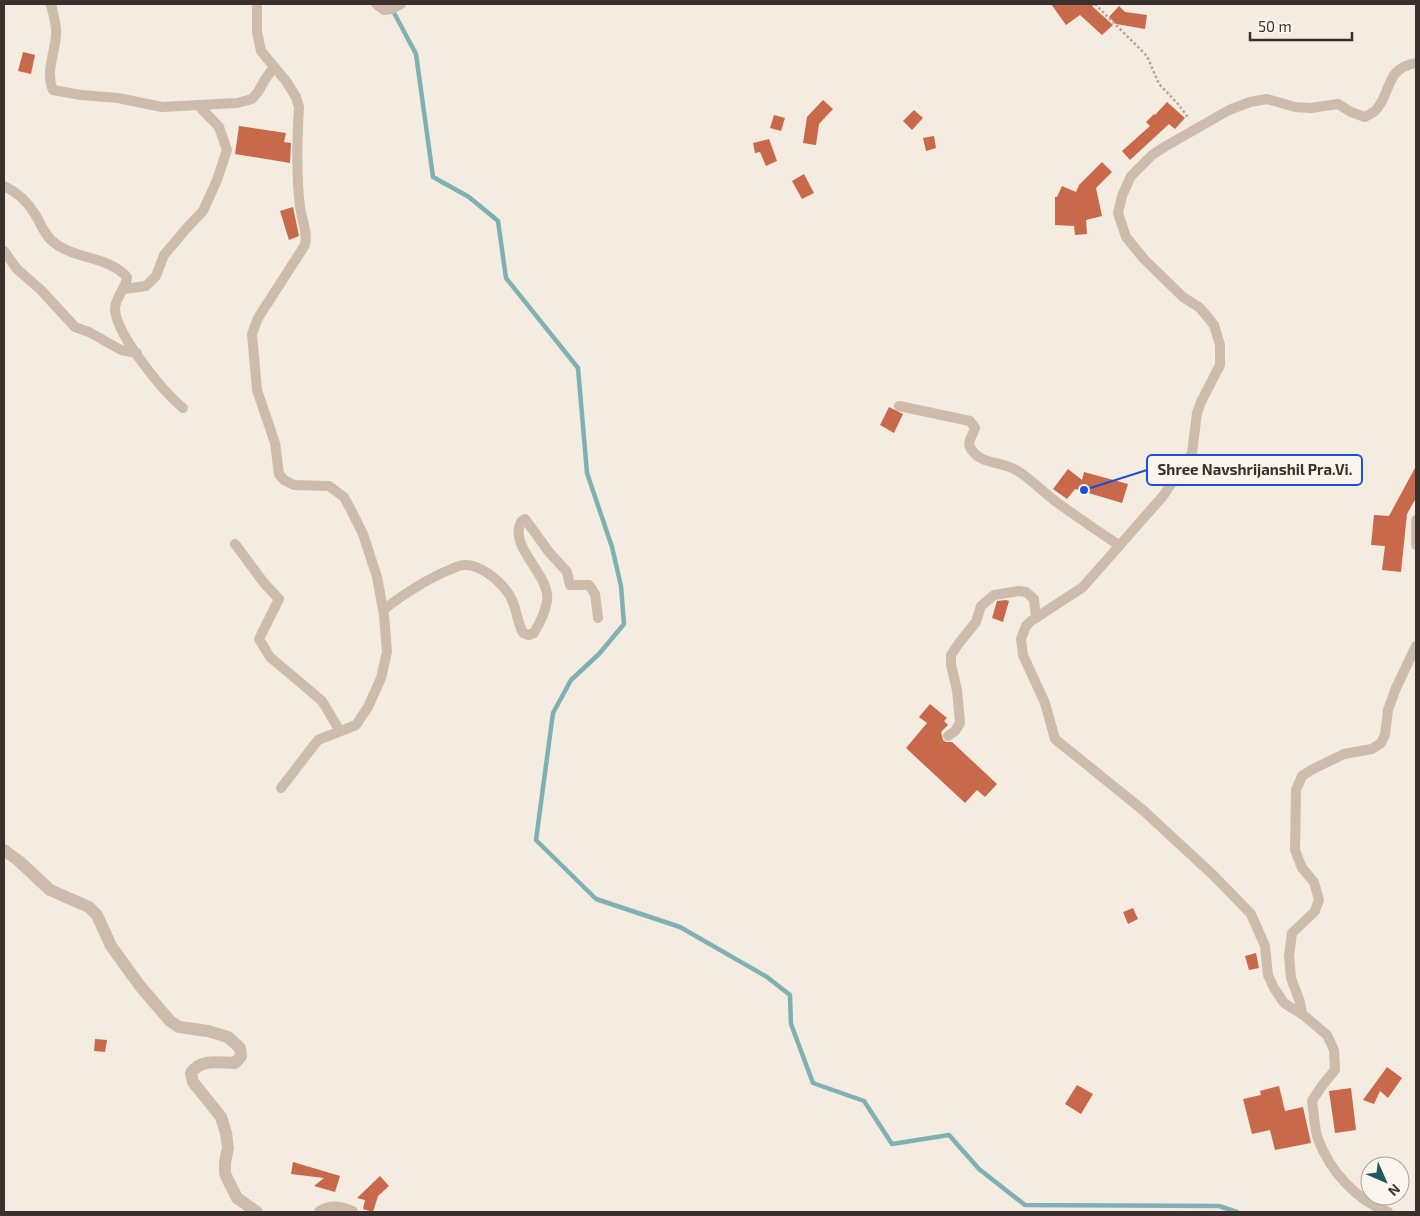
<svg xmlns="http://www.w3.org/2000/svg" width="1420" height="1216" viewBox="0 0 1420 1216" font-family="'Exo 2',sans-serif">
  <rect width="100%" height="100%" fill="#f4ebe1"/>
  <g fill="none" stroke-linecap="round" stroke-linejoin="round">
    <path stroke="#7fb0b2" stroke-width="4.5" d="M391,4L392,9L416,54L433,177L469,197L498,221L506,278L578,368L587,473L612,547L621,586L624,624L599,654L571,680L553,713L536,840L596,899L680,927L767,977L790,995L791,1024L813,1083L864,1101L892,1144L949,1135L979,1169L1025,1205L1219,1206L1237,1212"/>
  </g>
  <g fill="#c8694b">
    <path d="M1051,4H1096L1092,6L1113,25L1102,35L1080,15L1066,25Z"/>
    <path d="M1119,6L1125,12L1147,15L1145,29L1116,24L1109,17Z"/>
    <path d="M23,52L35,55L31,74L18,71Z"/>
    <path d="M823,100L833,109L819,124L816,145L803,143L807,117Z"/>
    <path d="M1167,102L1185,118L1175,129L1169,124L1130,160L1122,151L1150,126L1146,122L1154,114L1155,115Z"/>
    <path d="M914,110L923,118L912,130L903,121Z"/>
    <path d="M774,115L785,118L781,131L770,128Z"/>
    <path d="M239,126L286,133L284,142L291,143L290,163L235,154Z"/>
    <path d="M934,136L936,148L926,151L923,138Z"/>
    <path d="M769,139L777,161L766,166L760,152L755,153L753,143Z"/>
    <path d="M1102,162L1112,172L1096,188L1102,216L1086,220L1087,234L1075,235L1074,226L1055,225V197H1057L1062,186L1076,192L1079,185Z"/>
    <path d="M804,174L814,193L802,199L792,181Z"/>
    <path d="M293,207L299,236L289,240L280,211Z"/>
    <path d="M889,407L903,414L894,433L880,425Z"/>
    <path d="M1416,466V498L1407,514L1401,572L1382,570L1385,546L1371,545L1374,515L1389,516Z"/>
    <path d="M1068,469L1082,480L1084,472L1128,484L1122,503L1075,489L1067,499L1053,489Z"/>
    <path d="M1006,600L1009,601L1003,622L992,618L997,601Z"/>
    <path d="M930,704L947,718L944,721L948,725L941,732L943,740L946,742H952L997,784L985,797L977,790L965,803L906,748L927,723L919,717Z"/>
    <path d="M1133,908L1138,919L1128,924L1123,912Z"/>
    <path d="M1256,953L1259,968L1249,970L1245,956Z"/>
    <path d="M95,1039L107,1040L105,1052L94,1051Z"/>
    <path d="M1387,1067L1402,1078L1388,1098L1380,1091L1374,1104L1363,1100Z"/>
    <path d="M1077,1085L1093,1094L1081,1114L1065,1104Z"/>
    <path d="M1279,1086L1285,1111L1303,1107L1311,1143L1275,1150L1270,1130L1252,1134L1243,1099L1261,1095L1260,1091Z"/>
    <path d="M1351,1088L1356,1130L1335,1133L1329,1091Z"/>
    <path d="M293,1162L340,1176L335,1192L314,1186L324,1178L291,1174Z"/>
    <path d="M380,1176L389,1186L378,1196L373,1212L363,1209L365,1200L357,1198Z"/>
  </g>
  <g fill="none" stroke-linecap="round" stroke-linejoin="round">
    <path stroke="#b9a596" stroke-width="2.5" stroke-dasharray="2.5 2.5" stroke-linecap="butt" d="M1095,4L1147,56L1159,84L1178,104L1189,119"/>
    <g stroke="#cdbbac" stroke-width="10">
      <path d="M51,4C53,14 57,25 56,35C55,53 45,73 53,90L81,95L118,98L162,107L237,103L252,99L258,92L264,81L274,67"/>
      <path d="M257,4V32L261,51L286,81L296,97L299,107C297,140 296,175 300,207C302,221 308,232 305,245L258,318L252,334L257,390L275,443L279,474L284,480L294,485L329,486L344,497L351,510L363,534L377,577L384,615L387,652L381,678L368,707L356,725L318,740L281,788"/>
      <path d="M376,4L384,10L392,9L401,4"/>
      <path d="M4,186C17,192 27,201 35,214C40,223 44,233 51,240C73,260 107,255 127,277C126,289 115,297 115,309C116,335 163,391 183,408"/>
      <path d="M4,251L17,269L41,290L75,327L89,332L121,350L137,353"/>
      <path d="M124,289L146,286L156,276L164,255L186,229L203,211L217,180L227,150L219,127L198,105"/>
      <path d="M899,406L970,421L975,428C973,435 966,442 971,449C981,465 1001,461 1016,470C1030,478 1042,491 1055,501C1076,516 1097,531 1119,545"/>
      <path d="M1416,520V545"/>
      <path d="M235,544L264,583L279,599L259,639L270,657L322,701L340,731"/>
      <path d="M383,610C404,594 425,580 449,570C454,568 459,565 464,565C480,564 499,580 508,593C517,605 516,620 523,633L529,635L534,633C540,623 545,613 547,601C551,575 508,547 521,522L525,519L549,552L567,572L570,585H589L595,594L598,618"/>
      <path d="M948,736L955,731L960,723L957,690L951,665V655L959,643L976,622L981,606L994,595L1019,591L1026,592L1034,599L1036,618"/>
      <path d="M1302,1014L1300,1002L1291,978L1289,956L1292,933L1315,911L1319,900L1314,882L1302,868L1295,850L1296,790L1302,776L1313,769L1344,754L1372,749L1381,743L1385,735L1388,710L1396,688L1416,646"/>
      <path d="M1388,1212C1356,1200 1330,1171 1318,1139C1314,1127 1314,1113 1312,1101L1321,1087L1335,1070L1334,1050L1327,1035L1302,1014L1284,1003L1274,988L1268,975L1265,946L1251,914L1213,875L1144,811L1055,739L1045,703L1023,655L1021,639L1026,626L1031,621L1083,587L1163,496L1192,453L1197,413L1201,402L1220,365V345L1214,325L1200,308L1183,297L1144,259L1126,237L1118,213L1122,196L1131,176L1152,155L1166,146L1229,110L1250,102L1267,99L1295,107L1311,108L1338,104L1351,112L1365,117C1368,115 1373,113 1376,110C1392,92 1385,68 1416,63"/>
    </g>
    <g stroke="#cdbbac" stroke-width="12">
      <path d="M4,850L19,861L50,890L89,907L97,915L111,946L140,986L170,1021L179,1027L208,1031L228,1037L240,1048L241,1056L235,1063C219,1063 201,1058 191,1073L193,1082L221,1117L226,1133L228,1148L225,1162V1173L227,1178L237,1198L257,1212"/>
      <path d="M320,1212C331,1205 341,1207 352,1212"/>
    </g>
  </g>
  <path fill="none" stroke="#1d4ed8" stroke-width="2" d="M1084 490L1147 470"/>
  <circle fill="#1d4ed8" stroke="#fbf5ee" stroke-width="2" cx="1084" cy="490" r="5"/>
  <rect fill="#fbf5ee" stroke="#1d4ed8" stroke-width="2" x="1147" y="455" width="215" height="30" rx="5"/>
  <g font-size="15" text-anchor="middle" font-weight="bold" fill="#3b302b">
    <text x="1255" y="475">Shree Navshrijanshil Pra.Vi.</text>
  </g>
  <rect width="1420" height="1216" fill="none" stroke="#3b302b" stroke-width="10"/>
  <g transform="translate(1385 1181) rotate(135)"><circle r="24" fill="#fbf5ee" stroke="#aea6a0"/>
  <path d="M0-4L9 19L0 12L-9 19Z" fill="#1f5a5e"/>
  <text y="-8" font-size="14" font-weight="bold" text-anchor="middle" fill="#3b302b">N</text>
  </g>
  <path d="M1250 32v8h102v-8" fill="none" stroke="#3b302b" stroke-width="2.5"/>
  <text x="1258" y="32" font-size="15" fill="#3b302b" stroke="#fbf5ee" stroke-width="4" paint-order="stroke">50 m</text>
</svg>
